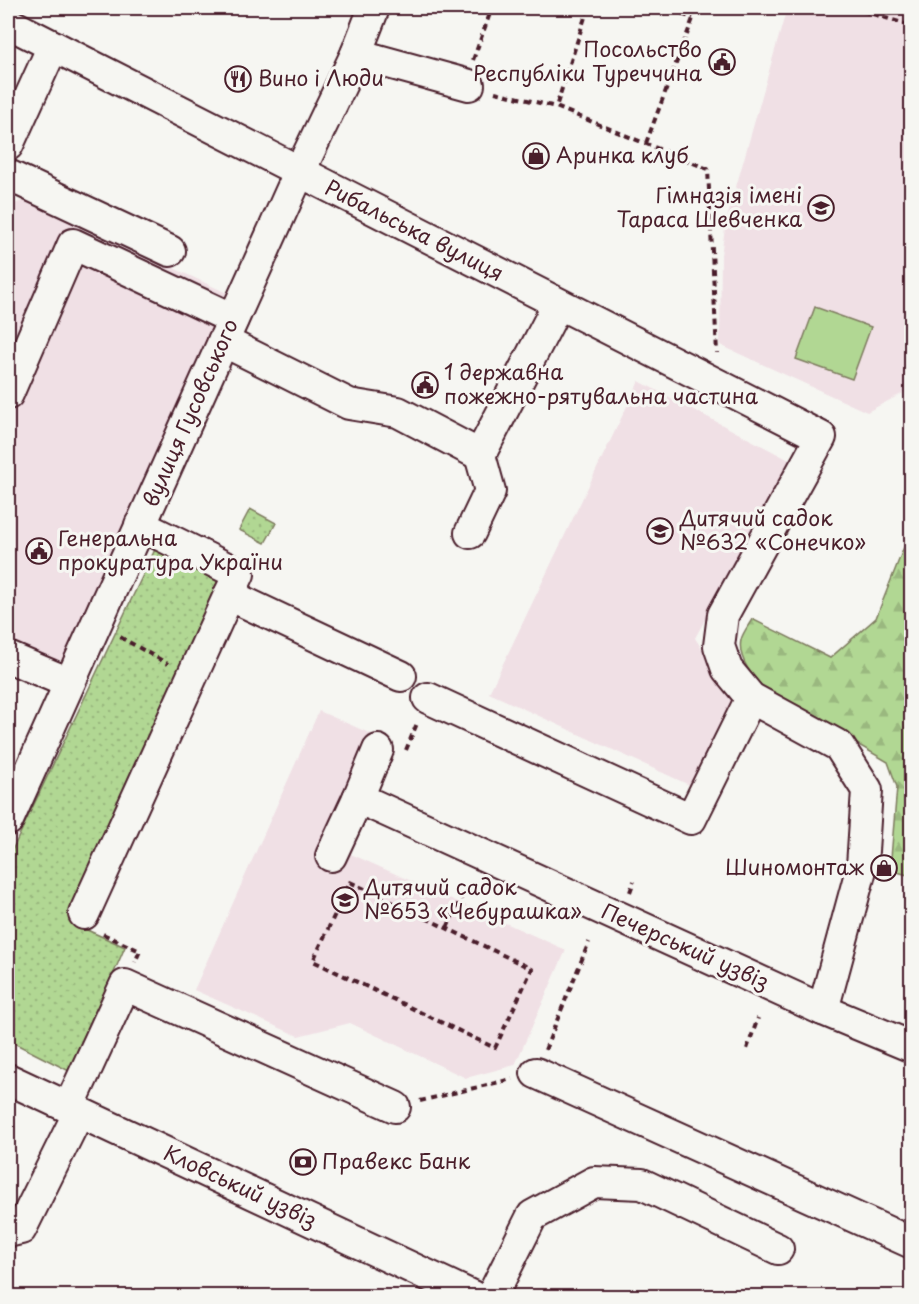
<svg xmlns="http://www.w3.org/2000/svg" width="919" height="1304" viewBox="0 0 919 1304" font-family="'Playpen Sans',sans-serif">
  <defs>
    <pattern id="forest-firs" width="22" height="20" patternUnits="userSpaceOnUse" patternTransform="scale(1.5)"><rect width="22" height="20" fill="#b1d793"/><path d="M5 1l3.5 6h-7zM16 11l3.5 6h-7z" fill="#9ab87f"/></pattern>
    <pattern id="park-dots" width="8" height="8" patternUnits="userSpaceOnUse" patternTransform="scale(1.5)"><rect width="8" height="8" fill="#b1d793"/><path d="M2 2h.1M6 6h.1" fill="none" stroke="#9ab87f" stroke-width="1.8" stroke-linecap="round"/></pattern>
  </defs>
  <rect width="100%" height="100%" fill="#f6f6f2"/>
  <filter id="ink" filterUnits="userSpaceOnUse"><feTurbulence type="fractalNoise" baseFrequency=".0167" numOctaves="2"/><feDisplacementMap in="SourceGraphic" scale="12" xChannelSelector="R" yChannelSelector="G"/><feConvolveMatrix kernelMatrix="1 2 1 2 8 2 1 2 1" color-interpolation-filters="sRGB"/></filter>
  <g filter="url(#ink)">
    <g fill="#f0e0e5">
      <path d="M787,8H911V389L867,412L720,345L721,255L726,222Z"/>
      <path d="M26,199L231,295L68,657L52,662L8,644V207Z"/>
      <path d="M639,381L791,461L695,638L737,704L698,789L489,693Z"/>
      <path d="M319,711L392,743L344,851L566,950L515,1065L466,1078L350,1023L298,1036L194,990Z"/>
    </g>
    <path fill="#b1d793" stroke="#7e7b5f" stroke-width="1.5" d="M815,307L871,327L852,379L796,359Z"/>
    <path fill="url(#forest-firs)" stroke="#7e7b5f" stroke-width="1.5" d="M911,545V876L890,870L897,787L888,762L765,690C754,678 737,659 741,640C742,634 749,625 752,619L830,658L876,618L904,547Z"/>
    <g fill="url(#park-dots)" stroke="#7e7b5f" stroke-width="1.5">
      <path d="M250,509L276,523L265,543L239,530Z"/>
      <path d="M160,539L236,574L76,925L125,947L71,1072L8,1040V859Z"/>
    </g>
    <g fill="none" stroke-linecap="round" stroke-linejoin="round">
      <g stroke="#4a1f2b" stroke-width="34">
        <g id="minor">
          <path d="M8,23L821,437L723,615L719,646L727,669L751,698L839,746L867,790L862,866L823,1010"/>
          <path d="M356,54L469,85"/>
          <path d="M8,145L53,46"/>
          <path d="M8,175L170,251"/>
          <path d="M223,341L349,404L398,412L480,455L558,304"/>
          <path d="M8,394L73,244L233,319"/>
          <path d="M140,525L239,574L229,595"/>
          <path d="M470,533L490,491L480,455"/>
          <path d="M8,657L69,683"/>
          <path d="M428,698L691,819L751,698"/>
          <path d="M358,798L378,750"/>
          <path d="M8,820L299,173L356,54L374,8"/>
          <path d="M331,856L358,798L823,1010L912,1047"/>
          <path d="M84,914L229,595L401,676"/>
          <path d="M536,1073L912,1243"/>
          <path d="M8,1079L472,1296"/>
          <path d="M69,1107L125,985L395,1107"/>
          <path d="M8,1232L21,1229L79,1112"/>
          <path d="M492,1296L532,1216L594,1182L642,1184L778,1249"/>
        </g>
      </g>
      <g stroke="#4a1f2b" stroke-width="4" stroke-dasharray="6 4.5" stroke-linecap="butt">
        <path d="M588,8L556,107L708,169L717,353"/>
        <path d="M662,8L693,18"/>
        <path d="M853,8L912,26"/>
        <path d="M473,60L492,8"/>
        <path d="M495,92L556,107"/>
        <path d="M646,143L697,8"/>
        <path d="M120,637L168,664"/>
        <path d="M406,750L418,721"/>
        <path d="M350,882L532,969L495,1048L313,961Z"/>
        <path d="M630,892L634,881"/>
        <path d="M447,928L466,887"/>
        <path d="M103,934L140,951L135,962"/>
        <path d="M747,1049L758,1018"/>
        <path d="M545,1050L589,942"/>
        <path d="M420,1101L512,1079"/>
      </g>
      <use href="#minor" stroke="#f6f6f2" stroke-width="30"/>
    </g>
  </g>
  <defs>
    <g id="civic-ring" transform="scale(1.35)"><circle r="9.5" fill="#f6f6f2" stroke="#4a1f2b" stroke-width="1.5"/><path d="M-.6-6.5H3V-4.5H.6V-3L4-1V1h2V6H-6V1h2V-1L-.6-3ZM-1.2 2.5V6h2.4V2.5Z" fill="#4a1f2b"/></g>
    <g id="restaurant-ring" transform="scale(1.35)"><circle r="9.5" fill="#f6f6f2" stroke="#4a1f2b" stroke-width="1.5"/><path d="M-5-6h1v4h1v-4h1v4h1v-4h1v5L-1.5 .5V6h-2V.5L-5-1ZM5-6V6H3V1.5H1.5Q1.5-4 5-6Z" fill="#4a1f2b"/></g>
    <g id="shop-ring" transform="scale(1.35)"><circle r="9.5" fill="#f6f6f2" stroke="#4a1f2b" stroke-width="1.5"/><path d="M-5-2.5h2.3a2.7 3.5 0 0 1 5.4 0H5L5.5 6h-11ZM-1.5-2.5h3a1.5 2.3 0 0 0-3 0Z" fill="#4a1f2b"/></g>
    <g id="school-ring" transform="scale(1.35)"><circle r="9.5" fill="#f6f6f2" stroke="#4a1f2b" stroke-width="1.5"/><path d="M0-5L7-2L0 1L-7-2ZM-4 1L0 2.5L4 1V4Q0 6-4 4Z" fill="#4a1f2b"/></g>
    <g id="bank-ring" transform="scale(1.35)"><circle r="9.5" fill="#f6f6f2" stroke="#4a1f2b" stroke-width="1.5"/><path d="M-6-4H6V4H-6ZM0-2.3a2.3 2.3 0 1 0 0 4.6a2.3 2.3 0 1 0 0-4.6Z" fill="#4a1f2b"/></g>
  </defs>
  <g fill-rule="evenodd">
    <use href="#civic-ring" x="722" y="62"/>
    <use href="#restaurant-ring" x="238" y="79"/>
    <use href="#shop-ring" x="536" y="156"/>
    <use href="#school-ring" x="821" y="208"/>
    <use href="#civic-ring" x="425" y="385"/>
    <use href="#school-ring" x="660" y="531"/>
    <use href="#civic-ring" x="39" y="551"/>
    <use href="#shop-ring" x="884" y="868"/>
    <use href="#school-ring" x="345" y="900"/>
    <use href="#bank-ring" x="303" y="1162"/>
  </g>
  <g text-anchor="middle" stroke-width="6" stroke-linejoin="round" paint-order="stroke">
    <g font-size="21" fill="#4a1f2b" stroke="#f6f6f2" text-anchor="start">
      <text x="702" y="57" text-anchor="end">Посольство<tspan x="702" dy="24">Республіки Туреччина</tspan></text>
      <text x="258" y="86">Вино і Люди</text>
      <text x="556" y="163">Аринка клуб</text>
      <text x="802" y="203" text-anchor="end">Гімназія імені<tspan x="802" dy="24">Тараса Шевченка</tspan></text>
      <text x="444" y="380">1 державна<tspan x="444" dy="24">пожежно-рятувальна частина</tspan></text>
      <text x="680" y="526">Дитячий садок<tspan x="680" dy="24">№632 «Сонечко»</tspan></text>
      <text x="58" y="546">Генеральна<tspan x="58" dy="24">прокуратура України</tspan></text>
      <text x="864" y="875" text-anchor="end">Шиномонтаж</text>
      <text x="364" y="895">Дитячий садок<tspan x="364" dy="24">№653 «Чебурашка»</tspan></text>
      <text x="322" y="1169">Правекс Банк</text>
    </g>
    <g font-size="21" fill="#4a1f2b" stroke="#f6f6f2">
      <text transform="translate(414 231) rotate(27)" y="7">Рибальська вулиця</text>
      <text transform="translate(191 413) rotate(-66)" y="7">вулиця Гусовського</text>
      <text transform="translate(685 947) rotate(24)" y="7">Печерський узвіз</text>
      <text transform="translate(240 1187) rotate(25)" y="7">Кловський узвіз</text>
    </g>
  </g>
  <rect width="919" height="1304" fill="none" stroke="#f6f6f2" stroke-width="30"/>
  <rect x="15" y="15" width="889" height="1274" fill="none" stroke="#4a1f2b" stroke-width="2" filter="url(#ink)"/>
</svg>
